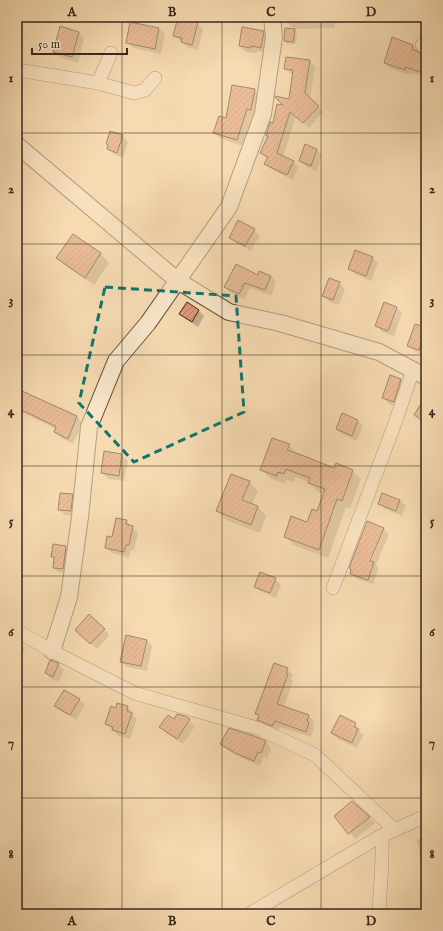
<svg xmlns="http://www.w3.org/2000/svg" width="443" height="931" viewBox="0 0 443 931" font-family="'IM FELL English',serif">
  <defs>
    <pattern id="building-hatch" width="6" height="6" patternUnits="userSpaceOnUse"><rect width="6" height="6" fill="#dc997a"/><path d="M-1 1l2-2M0 6l6-6M5 7l2-2" fill="none" stroke="#b37d63"/></pattern>
  </defs>
  <rect width="100%" height="100%" fill="#f6dab1"/>
  <filter id="stains"><feTurbulence type="fractalNoise" baseFrequency=".005" numOctaves="4"/><feColorMatrix values="0 0 0 0 .2 0 0 0 0 .09 0 0 0 0 .02 0 0 0 .5 -.17"/></filter>
  <radialGradient id="worn" r=".72"><stop offset=".6" stop-color="#630" stop-opacity="0"/><stop offset="1" stop-color="#630" stop-opacity=".3"/></radialGradient>
  <g fill="#0003" fill-rule="evenodd">
    <path d="M288,17H335V28L294,29L288,23Z"/>
    <path d="M131,23L159,29L165,34L161,54L133,48L127,42Z"/>
    <path d="M197,23L203,29L198,50L188,48L175,36Z"/>
    <path d="M294,29L297,32L296,44H287L285,41Z"/>
    <path d="M263,32L269,37L267,53L257,51L256,53L246,52L240,46Z"/>
    <path d="M79,33L84,38L78,63L60,58L54,52Z"/>
    <path d="M413,46L419,51L418,53L426,55V77L411,73L410,75L390,68L385,62Z"/>
    <path d="M310,61L315,67L310,99L323,112L309,128L296,116L283,157L293,162L298,167L293,180L271,169L266,164L268,159L261,153L269,137L267,135L290,100L294,74H291L285,69Z"/>
    <path d="M254,90L260,96L257,115H253L242,146L220,138L215,133Z"/>
    <path d="M111,132L123,136L128,142L123,158L114,154L108,149L109,146L107,144Z"/>
    <path d="M317,150L322,155L317,171L306,167L300,161Z"/>
    <path d="M254,230L260,236L251,251L236,243L230,238Z"/>
    <path d="M73,235L101,254L109,263L94,285L66,266L58,258Z"/>
    <path d="M372,257L378,263L371,281L355,274L349,269Z"/>
    <path d="M258,276H271L276,282L271,296L250,288L244,299L231,293L225,287Z"/>
    <path d="M339,283L345,289L339,305L329,302L323,296Z"/>
    <path d="M187,303L199,311L204,316L198,327L186,319L181,314Z"/>
    <path d="M396,307L402,313L394,336L382,332L377,326Z"/>
    <path d="M425,328L426,349L424,355L414,351L409,346Z"/>
    <path d="M391,376L401,380L407,386L399,408L389,404L383,398Z"/>
    <path d="M20,392L77,417L83,423L73,444L61,438L55,432L56,429L23,413L17,405V399Z"/>
    <path d="M424,398L426,399V424L416,415L418,411L416,410Z"/>
    <path d="M358,421L363,426L357,441L343,435L337,429Z"/>
    <path d="M289,445L298,454L335,469L352,471L361,479L350,509L346,507L328,558L293,545L285,536L308,524L317,513L324,494L318,492L309,482L295,477L293,482L286,480L285,484L270,478L261,469Z"/>
    <path d="M122,455L128,461L124,481L108,479L102,473Z"/>
    <path d="M249,482L258,491L252,505L258,507L266,516L260,533L226,520L217,511Z"/>
    <path d="M72,495L78,500L77,516L65,515L59,509Z"/>
    <path d="M400,500L406,506L402,516L385,509L379,503Z"/>
    <path d="M126,521L138,533L134,551L131,550L129,558L112,553L106,548Z"/>
    <path d="M367,523L383,528L389,534L376,565L379,568L373,584L356,579L351,573L352,569L350,568ZM382,530H384L369,566L367,565Z"/>
    <path d="M54,545L66,547L71,552L68,573L58,572L54,568L55,559L52,557Z"/>
    <path d="M275,579L281,585L276,598L261,592L255,587Z"/>
    <path d="M89,615L108,633V637L97,649L76,630Z"/>
    <path d="M17,641L25,648L17,666Z"/>
    <path d="M147,641L152,646L147,671L127,667L121,661Z"/>
    <path d="M58,664L64,670L59,682L51,679L46,673Z"/>
    <path d="M287,669L293,675L291,679L293,681L284,707L309,716L314,722L313,727L314,729L311,737L280,727L278,731L264,725L258,720L259,717L256,713Z"/>
    <path d="M79,700L85,705L76,720L61,711L56,706Z"/>
    <path d="M118,704L128,707L134,713L133,715L137,719L130,739L119,736L106,724L116,709Z"/>
    <path d="M185,717L195,726L183,744L166,733L161,727L174,720Z"/>
    <path d="M355,724L361,730L360,732L364,735L357,748L338,739L332,733Z"/>
    <path d="M266,742L271,748L267,758L264,757L260,766L242,758L227,750L222,744Z"/>
    <path d="M352,802L375,823L355,839L335,816Z"/>
    <path d="M426,838V892L417,839Z"/>
    <path d="M186,909L192,914H179Z"/>
  </g>
  <g fill="url(#building-hatch)" stroke="#39281e">
    <path d="M178,17L198,22L192,45L181,42L182,38L173,36Z"/>
    <path d="M130,22L159,28L155,49L126,43Z"/>
    <path d="M60,26L79,32L72,57L53,52Z"/>
    <path d="M242,27L264,31L261,48L251,46V48L239,46Z"/>
    <path d="M285,28L295,29L293,42L284,41Z"/>
    <path d="M392,37L413,45L412,49L420,53L426,54V74L405,67V70L384,63Z"/>
    <path d="M286,57L310,60L305,93L319,106L303,123L290,112L277,153L294,161L287,175L264,164L268,157L260,153L268,136H266L270,122L273,123L277,104L283,105L275,97V96L289,99L293,70L284,69Z"/>
    <path d="M232,85L255,89L251,110L247,109L237,140L213,133L219,116L226,118Z"/>
    <path d="M110,131L123,135L117,153L107,149L108,145L106,144Z"/>
    <path d="M305,144L317,149L311,166L299,161Z"/>
    <path d="M238,220L255,229L245,246L229,238Z"/>
    <path d="M73,234L101,253L85,278L56,258Z"/>
    <path d="M355,250L373,257L366,276L348,269Z"/>
    <path d="M236,264L258,275L259,271L271,276L265,290L245,283L239,294L224,287Z"/>
    <path d="M329,278L340,282L333,300L322,296Z"/>
    <path d="M187,302L199,310L192,322L179,314Z"/>
    <path d="M384,302L397,307L388,331L375,326Z"/>
    <path d="M415,324L426,327L419,350L407,346Z"/>
    <path d="M390,375L401,379L394,402L382,398Z"/>
    <path d="M20,390L77,416L68,439L54,432L56,427L53,425L17,408V396Z"/>
    <path d="M426,396V423L414,415Z"/>
    <path d="M342,413L358,420L352,436L336,429Z"/>
    <path d="M272,438L290,444L287,450L304,456L334,468L336,463L353,470L342,501L337,499L319,550L284,537L291,516L307,522L312,509L317,511L325,489L308,483L310,478L286,469L284,474L278,472L277,476L260,470Z"/>
    <path d="M104,451L122,454L119,476L101,473Z"/>
    <path d="M231,474L250,481L242,500L258,506L251,525L216,511Z"/>
    <path d="M60,493L73,494L71,511L58,510Z"/>
    <path d="M382,493L400,500L396,511L378,504Z"/>
    <path d="M116,518L127,520L126,524L133,526L129,545H126L124,552L105,548L107,536L112,537Z"/>
    <path d="M367,521L384,528L370,561L374,562L368,580L350,574L351,569L349,568Z"/>
    <path d="M53,544L66,546L63,569L53,568L54,557H51Z"/>
    <path d="M260,572L276,578L270,593L254,587Z"/>
    <path d="M89,614L105,629L90,644L75,630Z"/>
    <path d="M126,635L147,640L141,666L120,662Z"/>
    <path d="M50,660L59,663L53,677L45,673Z"/>
    <path d="M274,663L288,668L286,673L288,674L277,704L309,715L307,721L309,722L306,732L275,721L272,726L257,720L259,715L255,714Z"/>
    <path d="M64,690L80,699L70,715L54,706Z"/>
    <path d="M117,703L128,706L127,711L132,713L125,734L112,730L113,727L105,724L111,706L116,708Z"/>
    <path d="M177,714L185,716L190,719L177,739L159,727L168,715L174,719Z"/>
    <path d="M340,715L356,723L354,727L358,729L352,743L331,733Z"/>
    <path d="M229,728L254,736L266,741L261,753L258,752L254,761L235,753L220,744Z"/>
    <path d="M352,801L370,817L348,834L334,816Z"/>
  </g>
  <g fill="none" stroke-linecap="round" stroke-linejoin="round">
    <g stroke="#685443" stroke-width="14">
      <g id="minor">
        <path d="M422,45L426,46"/>
        <path d="M17,72L24,71L98,83L134,93L145,90L155,78"/>
        <path d="M98,83L111,53"/>
        <path d="M333,588L395,423L413,370"/>
        <path d="M17,631L52,651L134,693L257,728L315,755L395,830"/>
        <path d="M249,914L379,837L426,816"/>
        <path d="M379,914C380,888 383,862 382,836"/>
      </g>
    </g>
    <g stroke="#685443" stroke-width="18">
      <g id="tertiary">
        <path d="M17,145L178,281L229,312L280,323L379,352L426,377"/>
        <path d="M52,651L69,597L80,517L89,427L116,361L148,323L229,207L263,114L274,37L272,17"/>
      </g>
    </g>
    <use href="#minor" stroke="#f9e7cc" stroke-width="13"/>
    <use href="#tertiary" stroke="#f9e7cc" stroke-width="16"/>
  </g>
  <path d="M0 0H443V931H0ZM105,287L236,296L244,412L134,462L79,403Z" fill="#f6dab1" fill-opacity=".55" fill-rule="evenodd"/>
  <path fill="none" stroke="#0f766e" stroke-width="3" stroke-dasharray="8 5" stroke-linejoin="round" d="M105,287L236,296L244,412L134,462L79,403Z"/>
  <path fill="none" stroke="#39281e" stroke-width="1" stroke-opacity="0.55" d="M122,17V914M222,17V914M321,17V914M17,133H426M17,244H426M17,355H426M17,466H426M17,576H426M17,687H426M17,798H426"/>
  <rect width="443" height="931" fill="none" stroke="#f6dab1" stroke-width="44"/>
  <path d="M32 48v6h95v-6" fill="none" stroke="#39281e" stroke-width="2"/>
  <text x="38" y="48" font-size="12" fill="#39281e" stroke="#f9e7cc" stroke-width="3" paint-order="stroke">50 m</text>
  <rect x="22" y="22" width="399" height="887" fill="none" stroke="#39281e" stroke-width="1.5"/>
  <g font-size="13" text-anchor="middle" font-weight="bold" fill="#39281e">
    <text x="72" y="16">A</text>
    <text x="172" y="16">B</text>
    <text x="271" y="16">C</text>
    <text x="371" y="16">D</text>
    <text x="11" y="82">1</text>
    <text x="432" y="82">1</text>
    <text x="11" y="193">2</text>
    <text x="432" y="193">2</text>
    <text x="11" y="304">3</text>
    <text x="432" y="304">3</text>
    <text x="11" y="415">4</text>
    <text x="432" y="415">4</text>
    <text x="11" y="525">5</text>
    <text x="432" y="525">5</text>
    <text x="11" y="636">6</text>
    <text x="432" y="636">6</text>
    <text x="11" y="747">7</text>
    <text x="432" y="747">7</text>
    <text x="11" y="858">8</text>
    <text x="432" y="858">8</text>
    <text x="72" y="925">A</text>
    <text x="172" y="925">B</text>
    <text x="271" y="925">C</text>
    <text x="371" y="925">D</text>
  </g>
  <rect width="100%" height="100%" filter="url(#stains)"/>
  <rect width="100%" height="100%" fill="url(#worn)"/>
</svg>
